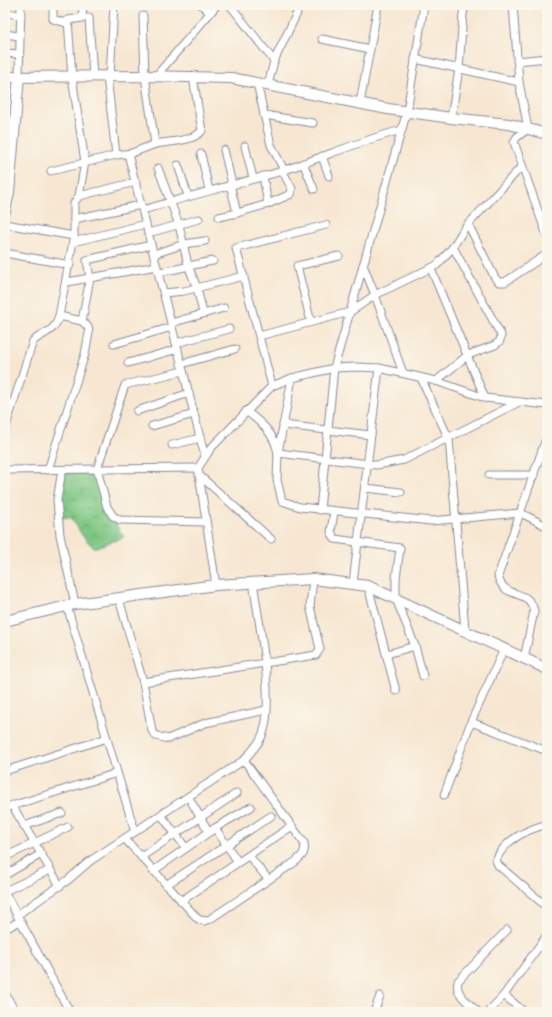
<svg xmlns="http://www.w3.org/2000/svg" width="552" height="1017" viewBox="0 0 552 1017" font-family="'IM FELL DW Pica',serif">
  <defs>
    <pattern id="park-crowns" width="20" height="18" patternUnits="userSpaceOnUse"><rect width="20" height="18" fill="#7fc784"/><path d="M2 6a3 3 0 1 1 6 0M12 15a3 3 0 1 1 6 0" fill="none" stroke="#67a26f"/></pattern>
  </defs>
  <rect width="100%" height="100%" fill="#fbf7ec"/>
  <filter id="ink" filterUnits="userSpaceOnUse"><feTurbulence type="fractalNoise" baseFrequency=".025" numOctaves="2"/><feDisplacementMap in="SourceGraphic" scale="8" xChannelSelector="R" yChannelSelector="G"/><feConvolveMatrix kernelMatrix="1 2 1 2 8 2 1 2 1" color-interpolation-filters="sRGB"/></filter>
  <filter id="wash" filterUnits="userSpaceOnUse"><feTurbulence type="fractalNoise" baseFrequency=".012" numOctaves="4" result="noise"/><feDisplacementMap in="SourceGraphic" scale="16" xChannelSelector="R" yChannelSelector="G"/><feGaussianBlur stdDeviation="0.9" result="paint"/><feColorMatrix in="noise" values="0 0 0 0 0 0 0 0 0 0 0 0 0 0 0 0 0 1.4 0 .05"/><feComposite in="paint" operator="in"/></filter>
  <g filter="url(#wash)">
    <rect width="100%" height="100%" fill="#f7e7d2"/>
    <path fill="url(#park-crowns)" stroke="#4d7b71" d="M65,473H95L102,502L124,537L94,548L82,535L72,518L61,517L60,500Z"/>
  </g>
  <g filter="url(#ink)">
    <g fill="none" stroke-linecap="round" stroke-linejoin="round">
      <g stroke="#898b98" stroke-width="9">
        <g id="street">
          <path d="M53,5V19L69,24"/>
          <path d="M202,5L210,13"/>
          <path d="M230,5L274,61"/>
          <path d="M513,5L519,82L528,129L517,137L514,142L547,236"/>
          <path d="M5,12L21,16"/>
          <path d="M82,18H89L93,77"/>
          <path d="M5,34L19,36"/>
          <path d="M322,39L370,49"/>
          <path d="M5,53L18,54"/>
          <path d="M415,59L519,82"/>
          <path d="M517,61L547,58"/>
          <path d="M19,76L21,5"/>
          <path d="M107,76L116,155L132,153L155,144L145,76L143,16"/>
          <path d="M110,76L114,5"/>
          <path d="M156,76L217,5"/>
          <path d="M257,83L271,145L284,170"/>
          <path d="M268,85L274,61L297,13"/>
          <path d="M360,103L378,5"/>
          <path d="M264,115L313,123"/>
          <path d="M451,118L459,69L463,14L465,5"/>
          <path d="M155,144C170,141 191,142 202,131L193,77"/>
          <path d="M245,146L253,178"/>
          <path d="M224,150L232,184"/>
          <path d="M128,154L205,457"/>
          <path d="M201,154L209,190"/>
          <path d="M322,156L329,176"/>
          <path d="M303,163L314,189"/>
          <path d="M178,165L188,196"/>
          <path d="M158,168L179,225L188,265L197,288L203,313"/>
          <path d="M51,171L116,155"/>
          <path d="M136,182L79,196L74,203V236L59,316L82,321L90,278L87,260L151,245"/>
          <path d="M230,184L237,213L268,204L263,176"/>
          <path d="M79,196L85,162L72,77L68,20L82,18L83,5"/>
          <path d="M268,204L291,194L292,189L282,170"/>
          <path d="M143,210C185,197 229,186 272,174C316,161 357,141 402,130"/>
          <path d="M219,217L237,213"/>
          <path d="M74,219L141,205"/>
          <path d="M5,224L74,236"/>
          <path d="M468,224L495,278L499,282H505L547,254"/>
          <path d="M148,233L199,219"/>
          <path d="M73,242L146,224"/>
          <path d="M5,253L70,265"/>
          <path d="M154,254L184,244L205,241"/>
          <path d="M363,265L375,295L437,265L453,247"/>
          <path d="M431,269L485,398"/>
          <path d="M158,272C177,270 194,264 213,261"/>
          <path d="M67,282L157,266"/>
          <path d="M164,293L184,291L244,276"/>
          <path d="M311,322L297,266L339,256"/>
          <path d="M171,323L224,308"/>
          <path d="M259,336L350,312L375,295L403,373"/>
          <path d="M176,343L229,329"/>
          <path d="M114,344L172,327"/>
          <path d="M128,363L178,349"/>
          <path d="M181,364L235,349"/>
          <path d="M183,371L125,385L97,469L107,507L113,516L120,520L206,522"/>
          <path d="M292,378L278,453L277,480L282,501L300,507L431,521L521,513L544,525L547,524"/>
          <path d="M421,378L449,439L465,630"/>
          <path d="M436,381L468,355L495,345L500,341L501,335L453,247L464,229L522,166"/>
          <path d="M272,386L236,248L326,225"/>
          <path d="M137,411L189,393"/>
          <path d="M246,411C262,423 274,433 278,453L377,465L404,460L519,402"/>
          <path d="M283,425L371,435"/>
          <path d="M152,426L194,414"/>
          <path d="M5,429L33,341C44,332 55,332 59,316"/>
          <path d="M172,445L200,438"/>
          <path d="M5,470L198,468"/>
          <path d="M48,470L85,354L89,333L88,327L82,321"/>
          <path d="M62,470L57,500L60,535L75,604"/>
          <path d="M199,475L271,539"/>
          <path d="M489,475H534"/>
          <path d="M365,488L401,492"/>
          <path d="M320,510L334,368L407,111L424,5"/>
          <path d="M334,511L331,532L335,539L400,548L396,578V599L415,646L423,676"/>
          <path d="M353,583L379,368"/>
          <path d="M216,585L198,468L211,448L272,386L292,378L334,368L357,367L379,368L436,381L485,398L547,405"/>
          <path d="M368,586L396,691"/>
          <path d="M119,599L143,682L152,731L156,736L168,739L205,723L266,710"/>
          <path d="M67,606L135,832"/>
          <path d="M387,654L415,646"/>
          <path d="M524,659L534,611C529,587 504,601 498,576L547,436"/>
          <path d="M143,682L316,655L320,649L310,606L313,579"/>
          <path d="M471,722L547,751"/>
          <path d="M5,771L107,738"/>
          <path d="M444,795L471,722L504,649"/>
          <path d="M189,798L209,832"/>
          <path d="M12,805L60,886"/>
          <path d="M5,808L117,773"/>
          <path d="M161,815L186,848"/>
          <path d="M547,824C527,830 505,839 496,860L498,865L547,907"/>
          <path d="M24,826L62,813"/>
          <path d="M215,828L238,862"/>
          <path d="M125,839L198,919L204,921L210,919L295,862C302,856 306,853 304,843L244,760"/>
          <path d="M249,856L268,879"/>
          <path d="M5,857L68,827"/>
          <path d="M141,857L237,793"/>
          <path d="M153,871L215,828L251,807"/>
          <path d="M5,875L41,854"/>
          <path d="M166,885L271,816"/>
          <path d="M5,891L50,870"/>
          <path d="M5,893L70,1012"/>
          <path d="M181,901L292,826"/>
          <path d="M17,915L68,880L90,861L244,760C250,753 257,746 261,738C277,707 258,619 253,582"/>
          <path d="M5,929L20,921"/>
          <path d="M5,993L15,1012"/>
          <path d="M504,995L524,1012"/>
          <path d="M374,1012L380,996"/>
          <path d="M478,1012C470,1004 454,994 458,981L507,930"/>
          <path d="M488,1012L504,995L547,935"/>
        </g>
      </g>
      <g stroke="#898b98" stroke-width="12">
        <g id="secondary">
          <path d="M5,77L145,76L231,78L388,109L451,118L509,124L547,134"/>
          <path d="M5,211L9,192L19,76"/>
          <path d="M5,621L75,604L216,585L313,579L368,586L547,669"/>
        </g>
      </g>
      <use href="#street" stroke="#fff" stroke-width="7"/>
      <use href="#secondary" stroke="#fff" stroke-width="10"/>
    </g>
  </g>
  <rect width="552" height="1017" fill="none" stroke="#fbf7ec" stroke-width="20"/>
</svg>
